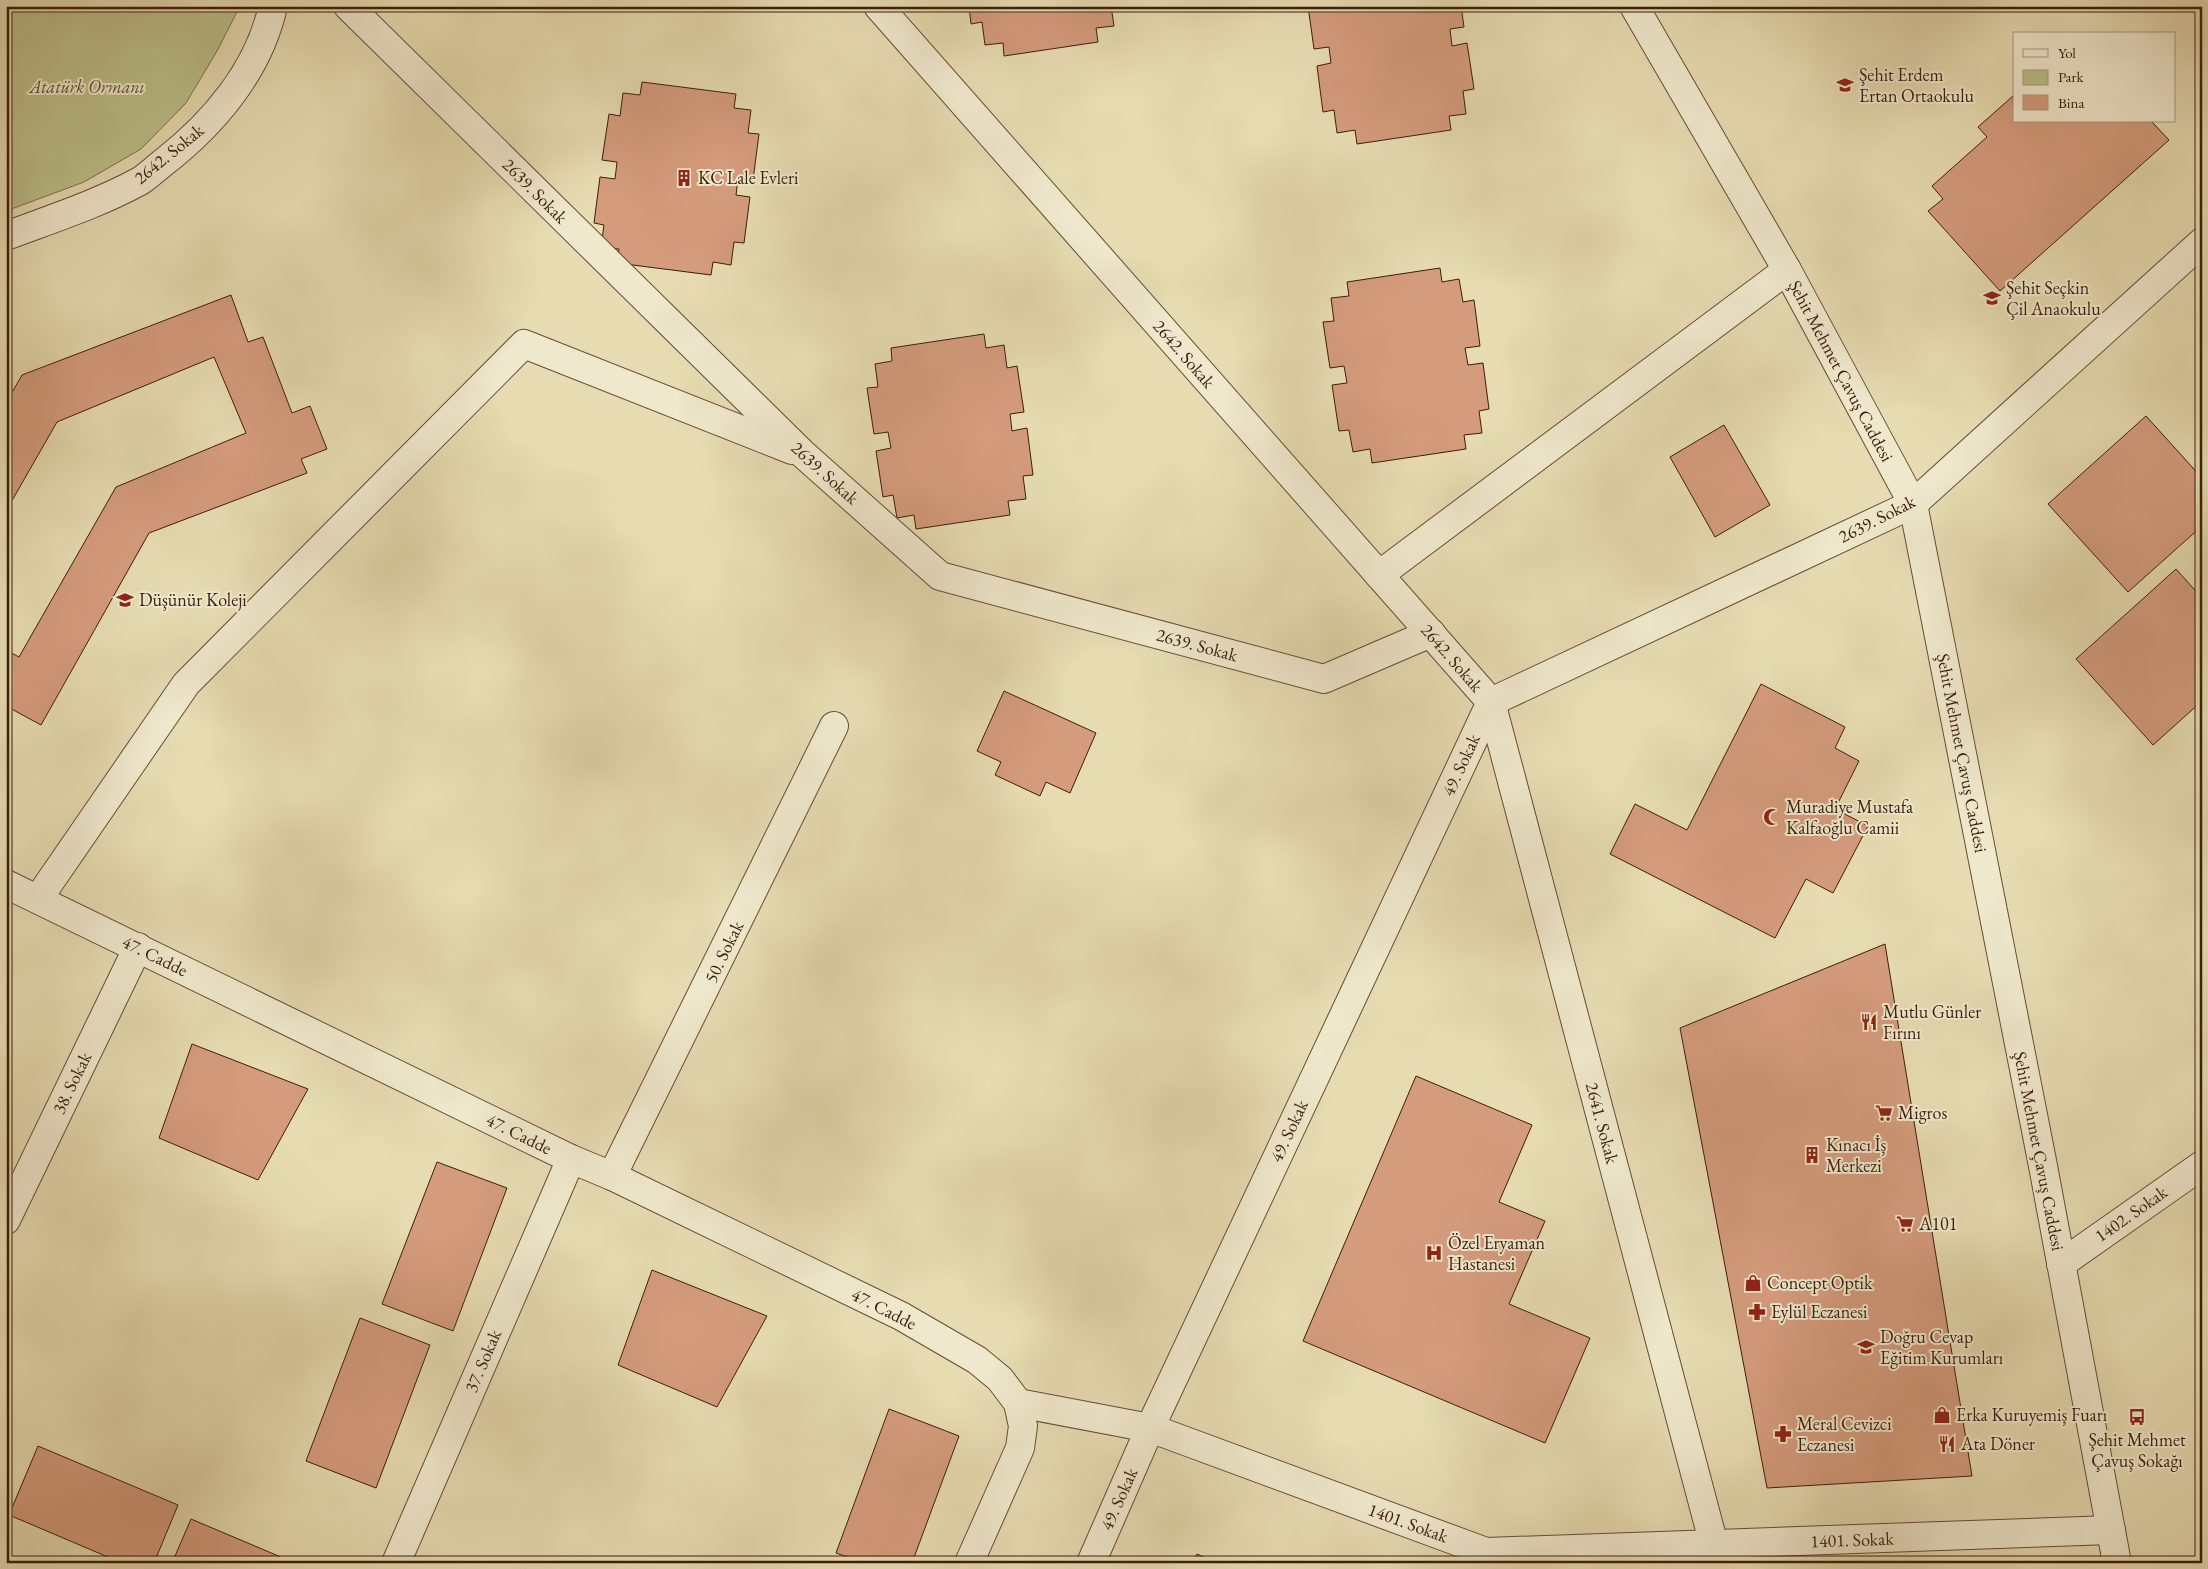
<svg xmlns="http://www.w3.org/2000/svg" width="2208" height="1569" viewBox="0 0 2208 1569" font-family="'EB Garamond',serif">
  <rect width="100%" height="100%" fill="#e6dbb1"/>
  <filter id="stains"><feTurbulence type="fractalNoise" baseFrequency=".004" numOctaves="4"/><feColorMatrix values="0 0 0 0 .2 0 0 0 0 .09 0 0 0 0 .02 0 0 0 .5 -.17"/></filter>
  <radialGradient id="worn" r=".72"><stop offset=".6" stop-color="#630" stop-opacity="0"/><stop offset="1" stop-color="#630" stop-opacity=".3"/></radialGradient>
  <path fill="#bbbe88" stroke="#7c6e4a" d="M6,6H240L217,51L186,103L141,149L84,182L6,211Z"/>
  <g fill="#d49b7c" stroke="#3c1d0d">
    <path d="M969,6H1111L1114,26L1096,28L1098,42L1004,56L1003,43L985,45L982,22L971,24Z"/>
    <path d="M1308,6H1461L1464,27L1450,29L1452,46L1467,43L1474,89L1463,91L1466,114L1449,116L1451,130L1357,144L1355,130L1337,133L1334,110L1323,112L1317,66L1331,63L1329,47L1314,49Z"/>
    <path d="M642,82L736,94L734,108L751,110L748,133L759,134L753,180L738,179L736,195L750,197L744,243L734,242L731,265L713,262L711,275L617,263L619,249L601,247L604,225L594,223L600,177L615,179L617,162L602,160L609,114L620,116L623,93L640,95Z"/>
    <path d="M2013,96L2014,121H2151L2169,140L2000,291L1928,211L1943,199L1932,186L1987,137L1978,127Z"/>
    <path d="M1440,268L1442,282L1459,279L1463,302L1474,300L1480,346L1465,348L1468,365L1483,363L1489,409L1479,411L1482,433L1464,435L1466,449L1372,463L1370,449L1353,452L1349,430L1339,431L1332,385L1347,383L1344,366L1330,368L1323,322L1334,321L1331,298L1349,296L1347,282Z"/>
    <path d="M231,295L248,342L263,337L292,413L310,406L327,449L301,459L307,473L149,533L41,725L6,706V650L19,657L116,487L246,433L214,357L57,422L6,511V403L22,375Z"/>
    <path d="M984,334L986,348L1004,345L1007,368L1017,366L1024,412L1010,414L1012,431L1027,428L1033,475L1023,476L1026,499L1008,501L1010,515L916,529L914,515L897,518L893,495L883,497L876,451L891,448L888,432L874,434L867,388L878,387L875,364L892,361L891,348Z"/>
    <path d="M2146,416L2202,478V526L2128,592L2048,504Z"/>
    <path d="M1724,425L1770,505L1715,537L1670,457Z"/>
    <path d="M2176,569L2202,598V701L2153,745L2076,659Z"/>
    <path d="M1761,684L1845,727L1835,748L1859,761L1835,809L1868,826L1833,893L1806,879L1775,938L1610,854L1635,804L1687,830Z"/>
    <path d="M1004,691L1096,733L1070,793L1046,782L1040,796L995,775L1001,762L977,751Z"/>
    <path d="M1885,944L1972,1476L1767,1488L1680,1028Z"/>
    <path d="M192,1044L308,1089L258,1180L159,1138Z"/>
    <path d="M1416,1076L1532,1125L1499,1202L1545,1221L1509,1304L1590,1338L1545,1443L1303,1341Z"/>
    <path d="M437,1162L507,1188L453,1331L382,1304Z"/>
    <path d="M652,1270L767,1316L717,1407L618,1365Z"/>
    <path d="M360,1318L430,1345L376,1488L306,1461Z"/>
    <path d="M889,1409L959,1436L912,1563H864L836,1553Z"/>
    <path d="M38,1446L178,1505L154,1563H122L9,1515Z"/>
    <path d="M191,1519L295,1563H172Z"/>
    <path d="M1197,1554L1217,1563H1193Z"/>
  </g>
  <g fill="none" stroke-linecap="round" stroke-linejoin="round">
    <g stroke="#664c36" stroke-width="30">
      <g id="minor">
        <path d="M348,6L803,454L940,576L1324,679L1431,633"/>
        <path d="M878,6L1491,702L1714,1545"/>
        <path d="M1634,6L1787,270L1913,504L2043,1166L2117,1563"/>
        <path d="M6,236C51,219 98,204 140,181C148,176 156,168 164,162C214,123 259,70 273,6"/>
        <path d="M1379,575L1787,270"/>
        <path d="M1491,702L1913,504L2202,242"/>
        <path d="M6,884L571,1159L612,1176L901,1316L977,1360L1000,1379L1018,1403L1023,1426L1020,1448L969,1563"/>
        <path d="M38,899L186,684L524,344L792,450"/>
        <path d="M612,1176L834,726"/>
        <path d="M6,1220L138,947"/>
        <path d="M2061,1264L2202,1165"/>
        <path d="M1018,1403L1150,1428L1486,1552L2111,1530"/>
        <path d="M396,1563L571,1159"/>
        <path d="M1091,1563L1150,1428L1491,702"/>
      </g>
    </g>
    <use href="#minor" stroke="#efe8cc" stroke-width="28"/>
  </g>
  <defs>
    <g id="school-bare" transform="scale(1.35)"><path d="M0-5L7-2L0 1L-7-2ZM-4 1L0 2.5L4 1V4Q0 6-4 4Z" fill="#8f2418" stroke="#efe8cc" stroke-width="2.5" paint-order="stroke"/></g>
    <g id="building-bare" transform="scale(1.35)"><path d="M-4-6H4V6H1V3H-1V6H-4ZM-2.5-4.3h1.7v1.8h-1.7ZM.8-4.3h1.7v1.8H.8ZM-2.5-1h1.7V.8h-1.7ZM.8-1h1.7V.8H.8Z" fill="#8f2418" stroke="#efe8cc" stroke-width="2.5" paint-order="stroke"/></g>
    <g id="mosque-bare" transform="scale(1.35)"><path d="M3.5-4.9A6 6 0 1 0 3.5 4.9A5 5 0 1 1 3.5-4.9Z" fill="#8f2418" stroke="#efe8cc" stroke-width="2.5" paint-order="stroke"/></g>
    <g id="restaurant-bare" transform="scale(1.35)"><path d="M-5-6h1v4h1v-4h1v4h1v-4h1v5L-1.5 .5V6h-2V.5L-5-1ZM5-6V6H3V1.5H1.5Q1.5-4 5-6Z" fill="#8f2418" stroke="#efe8cc" stroke-width="2.5" paint-order="stroke"/></g>
    <g id="supermarket-bare" transform="scale(1.35)"><path d="M-6-5.5h2.5l.6 2H6L4.5 2H-2.5L-4.4-4H-6ZM-1.5 3.2a1.3 1.3 0 1 0 .1 0ZM3 3.2a1.3 1.3 0 1 0 .1 0Z" fill="#8f2418" stroke="#efe8cc" stroke-width="2.5" paint-order="stroke"/></g>
    <g id="hospital-bare" transform="scale(1.35)"><path d="M-5-5h3v3.5h4V-5h3V5h-3V1.5h-4V5h-3Z" fill="#8f2418" stroke="#efe8cc" stroke-width="2.5" paint-order="stroke"/></g>
    <g id="shop-bare" transform="scale(1.35)"><path d="M-5-2.5h2.3a2.7 3.5 0 0 1 5.4 0H5L5.5 6h-11ZM-1.5-2.5h3a1.5 2.3 0 0 0-3 0Z" fill="#8f2418" stroke="#efe8cc" stroke-width="2.5" paint-order="stroke"/></g>
    <g id="pharmacy-bare" transform="scale(1.35)"><path d="M-2-6h4v4h4v4h-4v4h-4v-4h-4v-4h4Z" fill="#8f2418" stroke="#efe8cc" stroke-width="2.5" paint-order="stroke"/></g>
    <g id="bus-bare" transform="scale(1.35)"><path d="M-5-6H5V4H4V6H2V4H-2V6H-4V4H-5ZM-3.5-4V0h7V-4ZM-3.5 1.2v1.5H-2V1.2ZM2 1.2v1.5H3.5V1.2Z" fill="#8f2418" stroke="#efe8cc" stroke-width="2.5" paint-order="stroke"/></g>
  </defs>
  <g fill-rule="evenodd">
    <use href="#school-bare" x="1845" y="85"/>
    <use href="#building-bare" x="684" y="178"/>
    <use href="#school-bare" x="1992" y="298"/>
    <use href="#school-bare" x="125" y="600"/>
    <use href="#mosque-bare" x="1772" y="817"/>
    <use href="#restaurant-bare" x="1869" y="1022"/>
    <use href="#supermarket-bare" x="1884" y="1113"/>
    <use href="#building-bare" x="1812" y="1155"/>
    <use href="#supermarket-bare" x="1905" y="1224"/>
    <use href="#hospital-bare" x="1434" y="1253"/>
    <use href="#shop-bare" x="1753" y="1283"/>
    <use href="#pharmacy-bare" x="1757" y="1312"/>
    <use href="#school-bare" x="1866" y="1347"/>
    <use href="#shop-bare" x="1942" y="1415"/>
    <use href="#bus-bare" x="2137" y="1417"/>
    <use href="#pharmacy-bare" x="1783" y="1434"/>
    <use href="#restaurant-bare" x="1947" y="1444"/>
  </g>
  <g text-anchor="middle" stroke-width="4" stroke-linejoin="round" paint-order="stroke">
    <g font-size="18" fill="#3c1d0d" stroke="#efe8cc" text-anchor="start">
      <text x="1859" y="81">Şehit Erdem<tspan x="1859" dy="21">Ertan Ortaokulu</tspan></text>
      <text x="698" y="184">KC Lale Evleri</text>
      <text x="2006" y="294">Şehit Seçkin<tspan x="2006" dy="21">Çil Anaokulu</tspan></text>
      <text x="139" y="606">Düşünür Koleji</text>
      <text x="1786" y="813">Muradiye Mustafa<tspan x="1786" dy="21">Kalfaoğlu Camii</tspan></text>
      <text x="1883" y="1018">Mutlu Günler<tspan x="1883" dy="21">Fırını</tspan></text>
      <text x="1898" y="1119">Migros</text>
      <text x="1826" y="1151">Kınacı İş<tspan x="1826" dy="21">Merkezi</tspan></text>
      <text x="1919" y="1230">A101</text>
      <text x="1448" y="1249">Özel Eryaman<tspan x="1448" dy="21">Hastanesi</tspan></text>
      <text x="1767" y="1289">Concept Optik</text>
      <text x="1771" y="1318">Eylül Eczanesi</text>
      <text x="1880" y="1343">Doğru Cevap<tspan x="1880" dy="21">Eğitim Kurumları</tspan></text>
      <text x="1956" y="1421">Erka Kuruyemiş Fuarı</text>
      <text x="1797" y="1430">Meral Cevizci<tspan x="1797" dy="21">Eczanesi</tspan></text>
      <text x="2137" y="1446" text-anchor="middle">Şehit Mehmet<tspan x="2137" dy="21">Çavuş Sokağı</tspan></text>
      <text x="1961" y="1450">Ata Döner</text>
    </g>
    <g font-size="18" font-style="italic" fill="#624d32" stroke="#efe8cc">
      <text x="87" y="93">Atatürk Ormanı</text>
    </g>
    <g font-size="18" fill="#3c1d0d" stroke="#efe8cc">
      <text transform="translate(169 154) rotate(-39)" y="6">2642. Sokak</text>
      <text transform="translate(535 191) rotate(45)" y="6">2639. Sokak</text>
      <text transform="translate(1184 354) rotate(49)" y="6">2642. Sokak</text>
      <text transform="translate(1841 371) rotate(62)" y="6">Şehit Mehmet Çavuş Caddesi</text>
      <text transform="translate(825 473) rotate(42)" y="6">2639. Sokak</text>
      <text transform="translate(1877 519) rotate(-27)" y="6">2639. Sokak</text>
      <text transform="translate(1197 645) rotate(15)" y="6">2639. Sokak</text>
      <text transform="translate(1452 658) rotate(49)" y="6">2642. Sokak</text>
      <text transform="translate(1962 753) rotate(79)" y="6">Şehit Mehmet Çavuş Caddesi</text>
      <text transform="translate(1461 765) rotate(-65)" y="6">49. Sokak</text>
      <text transform="translate(724 952) rotate(-64)" y="6">50. Sokak</text>
      <text transform="translate(155 956) rotate(26)" y="6">47. Cadde</text>
      <text transform="translate(72 1083) rotate(-64)" y="6">38. Sokak</text>
      <text transform="translate(1602 1123) rotate(75)" y="6">2641. Sokak</text>
      <text transform="translate(1289 1131) rotate(-65)" y="6">49. Sokak</text>
      <text transform="translate(519 1134) rotate(26)" y="6">47. Cadde</text>
      <text transform="translate(2039 1151) rotate(79)" y="6">Şehit Mehmet Çavuş Caddesi</text>
      <text transform="translate(2131 1214) rotate(-35)" y="6">1402. Sokak</text>
      <text transform="translate(884 1309) rotate(27)" y="6">47. Cadde</text>
      <text transform="translate(483 1361) rotate(-67)" y="6">37. Sokak</text>
      <text transform="translate(1119 1499) rotate(-66)" y="6">49. Sokak</text>
      <text transform="translate(1408 1523) rotate(20)" y="6">1401. Sokak</text>
      <text transform="translate(1852 1540) rotate(-2)" y="6">1401. Sokak</text>
    </g>
  </g>
  <rect width="2208" height="1569" fill="none" stroke="#e6dbb1" stroke-width="25"/>
  <rect x="8" y="8" width="2193" height="1554" fill="none" stroke="#3c1d0d" stroke-width="2.5"/>
  <rect x="12" y="12" width="2183" height="1544" fill="none" stroke="#3c1d0d"/>
  <rect x="2013" y="32" width="162" height="90" fill="#efe8cc" stroke="#a79780"/>
  <rect x="2023" y="49" width="25" height="8" fill="#efe8cc" stroke="#a79780"/>
  <text x="2058" y="58" font-size="15" fill="#3c1d0d">Yol</text>
  <rect x="2023" y="70" width="25" height="15" fill="#bbbe88" stroke="#a79780"/>
  <text x="2058" y="82" font-size="15" fill="#3c1d0d">Park</text>
  <rect x="2023" y="95" width="25" height="15" fill="#d49b7c" stroke="#a79780"/>
  <text x="2058" y="108" font-size="15" fill="#3c1d0d">Bina</text>
  <rect width="100%" height="100%" filter="url(#stains)"/>
  <rect width="100%" height="100%" fill="url(#worn)"/>
</svg>
